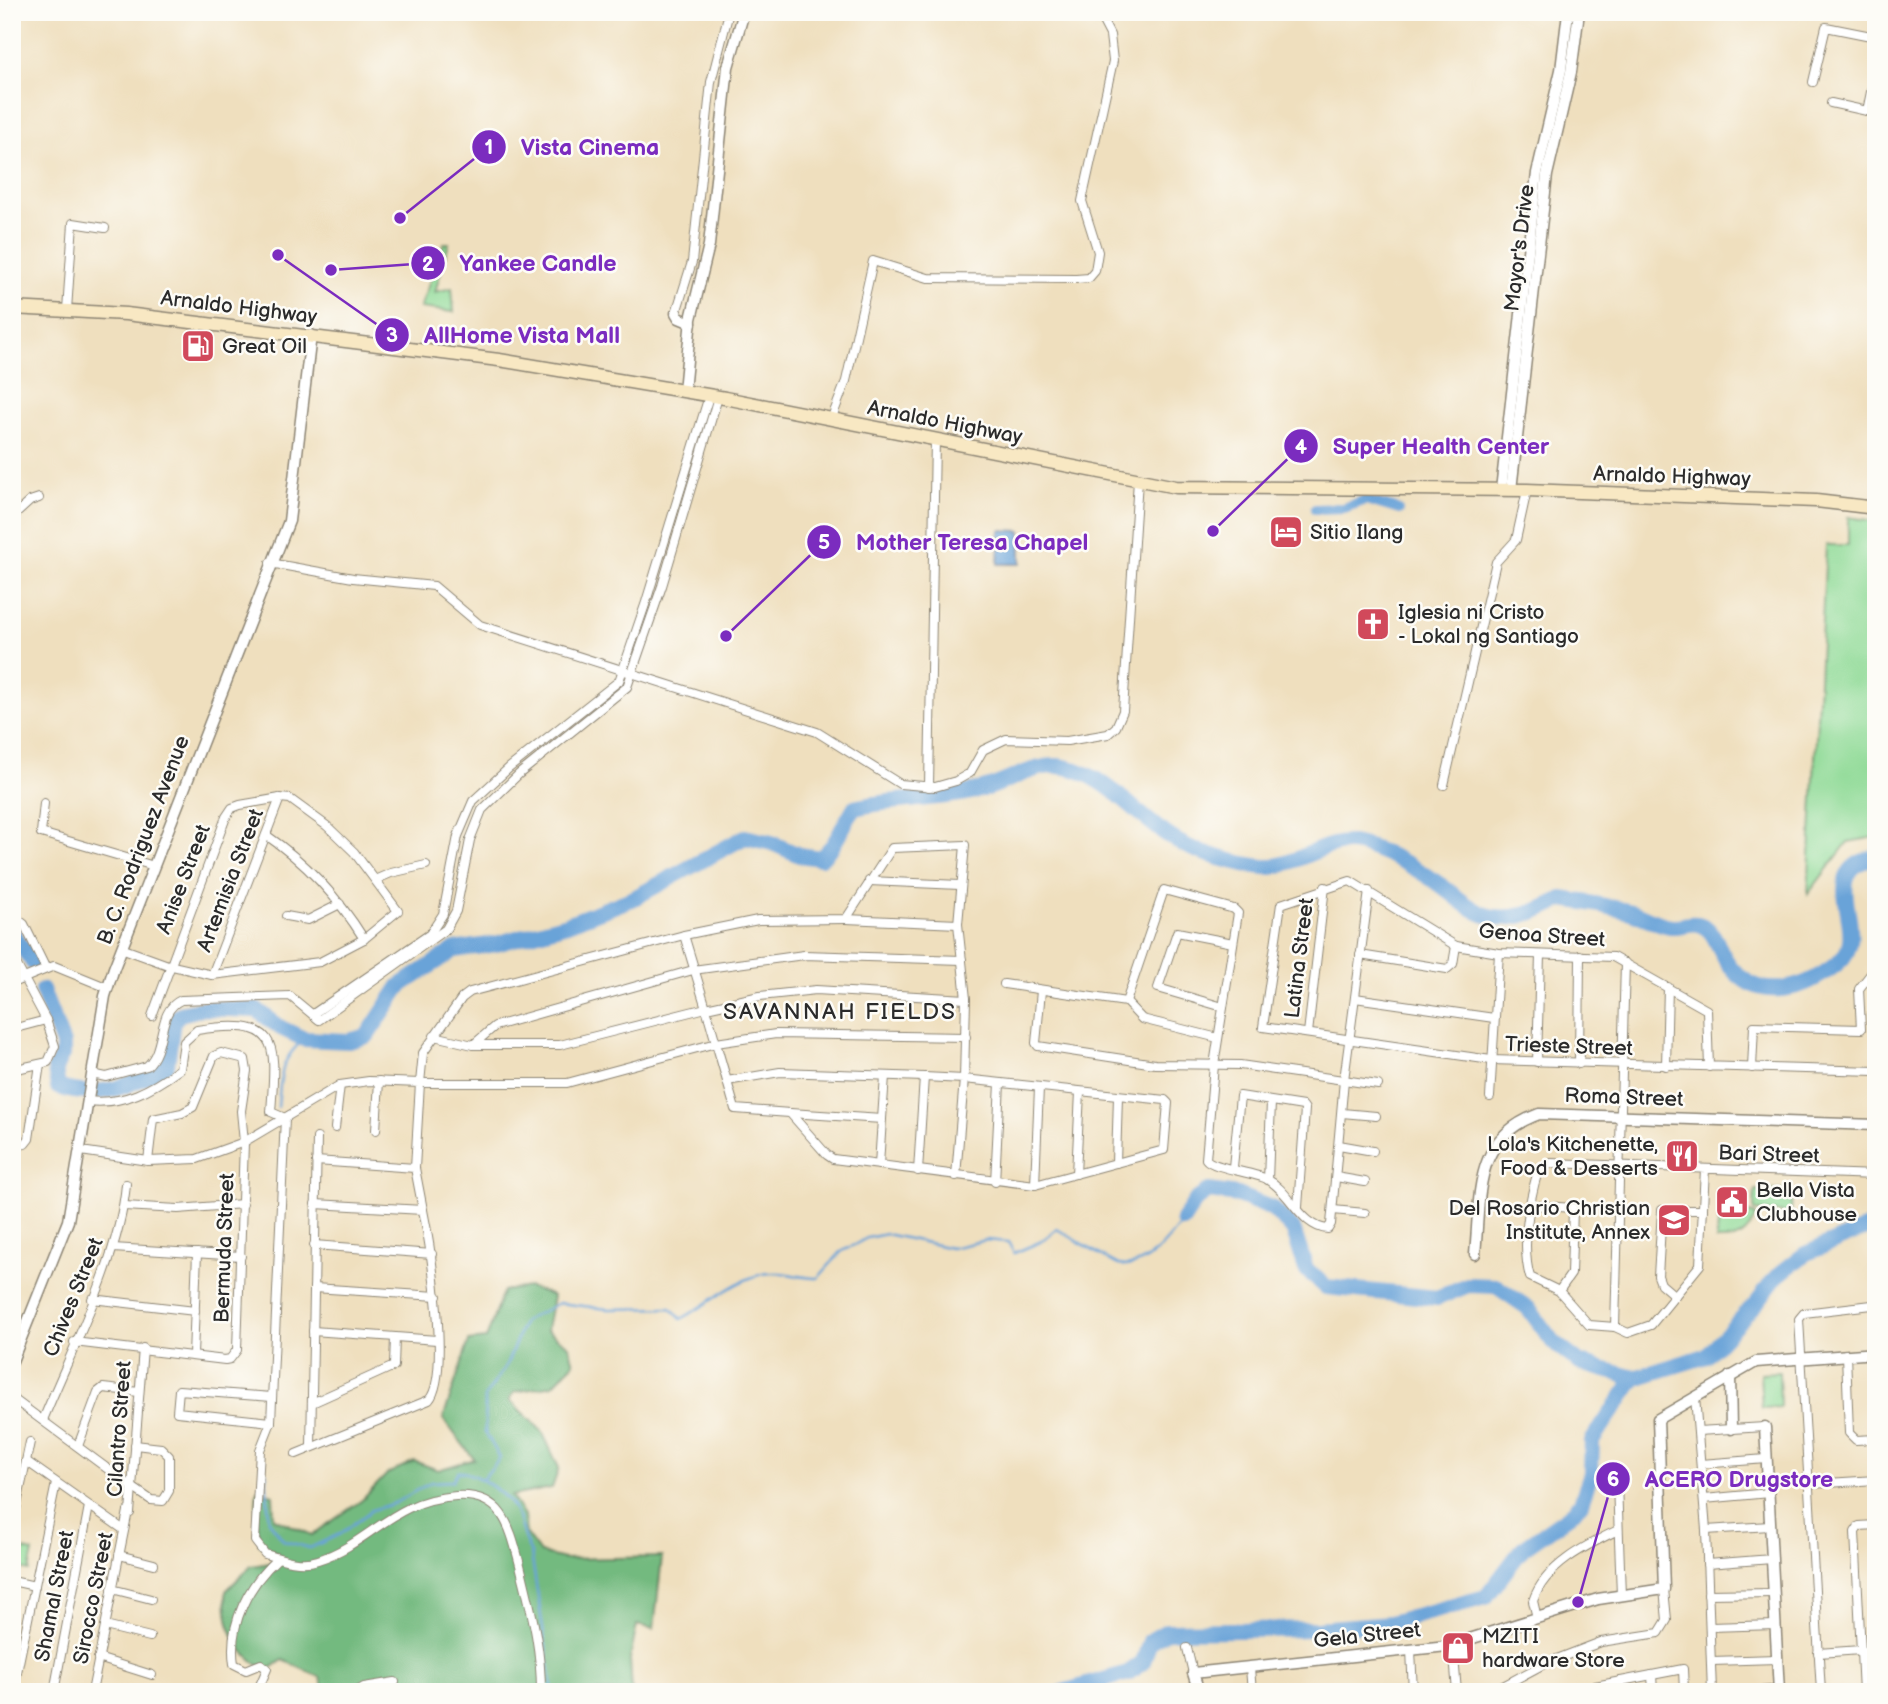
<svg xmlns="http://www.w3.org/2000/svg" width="1888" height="1704" viewBox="0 0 1888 1704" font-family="'Balsamiq Sans',sans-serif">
  <rect width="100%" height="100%" fill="#fdfcf7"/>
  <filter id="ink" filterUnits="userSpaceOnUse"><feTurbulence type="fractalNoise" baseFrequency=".0143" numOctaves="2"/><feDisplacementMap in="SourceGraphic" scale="14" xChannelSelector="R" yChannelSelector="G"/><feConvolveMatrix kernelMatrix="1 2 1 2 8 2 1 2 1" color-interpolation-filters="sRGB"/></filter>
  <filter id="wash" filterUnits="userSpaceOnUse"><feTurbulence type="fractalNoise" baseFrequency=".00686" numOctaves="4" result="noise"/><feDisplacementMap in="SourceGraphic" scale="28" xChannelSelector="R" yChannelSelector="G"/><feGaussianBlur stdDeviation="1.57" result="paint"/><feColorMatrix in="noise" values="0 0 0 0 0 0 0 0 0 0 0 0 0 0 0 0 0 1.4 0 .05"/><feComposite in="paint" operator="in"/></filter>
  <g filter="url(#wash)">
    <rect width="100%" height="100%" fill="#efdfbe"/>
    <g fill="#8fda96" stroke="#5d8260" stroke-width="2">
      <path d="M444,243H449L435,292L452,288L454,312L420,308Z"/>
      <path d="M1848,517L1876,521V837L1848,842L1808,894L1826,545H1848Z"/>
      <path d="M1755,1190L1792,1191L1791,1213L1754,1211Z"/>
      <path d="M1745,1212L1756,1215C1748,1235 1739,1241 1716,1240L1719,1218H1744Z"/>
      <path d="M1779,1372L1780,1407L1762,1408L1760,1373Z"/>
      <path d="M12,1547L33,1552L29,1571L12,1567Z"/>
    </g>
    <path fill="#73ba7f" stroke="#4f7255" stroke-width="2" d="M529,1287L553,1296L547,1330L569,1346L574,1363L553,1385L515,1392L509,1400L542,1431L559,1468L552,1488L511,1496L524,1515L526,1534L540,1553L564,1559L662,1557L654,1629L637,1625L630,1659L632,1692H325L320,1677L283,1660L267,1671C233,1649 226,1630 226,1591L251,1566L271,1563L278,1554L260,1545L256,1517L257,1490L273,1495L274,1518L312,1535L362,1500L387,1474L414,1461L438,1470L474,1459L443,1419L469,1341L486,1339L503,1291Z"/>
    <path fill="#69a3d8" stroke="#4a6782" stroke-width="2" d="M1000,530L1021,531V564H998Z"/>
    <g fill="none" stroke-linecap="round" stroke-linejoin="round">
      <g stroke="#69a3d8" stroke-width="2.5">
        <path d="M278,1107C281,1075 279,1061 304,1039"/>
        <path d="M266,1472L269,1521L284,1541L310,1548L340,1534L372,1510L395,1503L431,1482L452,1481L458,1471C479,1474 510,1495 518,1517C522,1530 524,1541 531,1553L553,1692"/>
        <path d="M482,1480L500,1458L485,1432V1397L507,1364L524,1321L559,1303L608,1309L671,1308L681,1319C708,1305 732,1281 763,1274C780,1270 800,1278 818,1278L841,1252L867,1238L886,1234L951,1248L986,1240L1008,1242L1014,1253L1040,1242L1057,1229C1068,1235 1112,1263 1119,1265C1146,1271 1170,1238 1183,1220"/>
      </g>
      <path stroke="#69a3d8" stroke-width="10" d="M1315,509L1344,508L1366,500L1399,510"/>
      <g stroke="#69a3d8" stroke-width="16">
        <path d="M12,932L33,963"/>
        <path d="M42,990L63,1044V1052L55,1069L58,1087C98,1101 133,1085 167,1065L173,1021L180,1014L204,1008L257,1010L281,1028L304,1039L349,1041L367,1036L400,986L454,950L496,944L567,924L634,898L745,837L772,843L799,855L821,858L833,845L854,808C898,797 945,801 990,787C1015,779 1038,762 1065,767C1114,776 1145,830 1193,849C1210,856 1253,868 1270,867C1299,864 1328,838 1357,844C1385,850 1419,870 1442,886C1456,896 1470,910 1486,915C1511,923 1542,910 1562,899C1585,902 1608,906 1631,912C1644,916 1657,924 1671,926C1680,927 1690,922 1698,924C1714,928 1717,945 1724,957C1752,1005 1801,993 1838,963C1875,933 1811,871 1876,857"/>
        <path d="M1183,1220L1196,1200L1209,1191L1238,1195L1273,1209L1293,1229L1306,1269L1326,1287L1437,1298L1468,1285L1496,1286L1528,1308L1553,1342L1580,1363L1635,1378L1706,1356L1757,1302L1777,1276L1805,1254L1876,1224"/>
        <path d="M1063,1692L1128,1673L1143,1662L1150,1641L1167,1631L1317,1629L1390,1623L1486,1597L1523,1548L1570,1515L1581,1503L1591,1473L1592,1441L1635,1378"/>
      </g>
    </g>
  </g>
  <g filter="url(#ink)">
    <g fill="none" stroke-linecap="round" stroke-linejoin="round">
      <g stroke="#8d8574" stroke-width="10">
        <g id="minor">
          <path d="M1813,82L1826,27L1876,37"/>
          <path d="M1831,103L1876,113"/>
          <path d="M1867,111L1876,68"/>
          <path d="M12,218L13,210"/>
          <path d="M67,310L73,223L105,228"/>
          <path d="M676,313L692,262L711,82L729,12"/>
          <path d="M831,420L846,381L873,261L928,278L1076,279L1089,278L1095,271L1098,252L1082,201L1113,61L1110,35L1098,12"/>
          <path d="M12,512H18L30,501L39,498"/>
          <path d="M270,563L353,578L434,586L480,625L817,732L900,784L935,787L956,781L970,773L983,750L1006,739L1067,741L1108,734L1116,727L1123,711L1138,480"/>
          <path d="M1444,785L1496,562L1516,540L1527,490"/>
          <path d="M929,787L935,439"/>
          <path d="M44,803L41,833L154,866"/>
          <path d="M266,835C307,863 338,897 364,939"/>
          <path d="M377,879L391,873L426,865"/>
          <path d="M869,881L960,885"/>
          <path d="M12,915L24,924L45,967"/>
          <path d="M286,916L308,920L340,904"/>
          <path d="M846,919L958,924"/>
          <path d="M684,935L706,1008L760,996L816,990L966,999"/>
          <path d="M121,948L168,965L212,975L320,962L364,939L398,911L354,852L327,826L290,799L280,798L240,805L232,808L226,817L152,1016"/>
          <path d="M1360,955L1447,969L1453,964L1456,946"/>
          <path d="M12,956L46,1020L55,1046L48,1062L12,1070"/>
          <path d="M212,975L280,798"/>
          <path d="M12,983L54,966L108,988"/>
          <path d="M1004,984L1126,1002L1142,1019L1218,1038"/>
          <path d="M1041,991L1036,1043L1038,1046L1155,1064L1240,1065L1378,1085"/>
          <path d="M1355,998L1494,1018"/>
          <path d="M1126,1002L1164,890L1234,909L1238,913L1214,1065L1206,1159C1212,1168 1253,1172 1267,1179C1290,1191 1301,1227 1328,1229L1331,1224L1344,1080L1369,891"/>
          <path d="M1223,1007L1158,988L1177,932L1233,943"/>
          <path d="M313,1014L430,934L443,914L458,836L473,801L509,768L619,681L646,602L709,396"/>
          <path d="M12,1029L46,1020"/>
          <path d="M1308,1033L1325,887"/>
          <path d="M434,1036L473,1045L495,1026L693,970L804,955L962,960"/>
          <path d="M473,1045H560L706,1008L716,1043L567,1083H420L423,1053L462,998L470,992L684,935L758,920L846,919L892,848L965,845L958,924L966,999L964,1079L1165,1100L1168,1103L1164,1150L1035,1185L833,1159L827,1155L790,1113L735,1109L716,1043L776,1034L966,1037"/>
          <path d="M1537,1062L1540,955"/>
          <path d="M1579,1064L1580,955"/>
          <path d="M1666,1066L1668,987"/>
          <path d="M1709,1067L1707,1010L1613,957L1499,953L1456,946L1350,881L1281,904L1263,1027L1491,1060L1876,1071"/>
          <path d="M1752,1068L1754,1026L1861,1029L1859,989L1876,967"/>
          <path d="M92,1074L106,1077L147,1066C167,1048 156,1011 181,1000L290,996L319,1020L446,929L456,911L470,840L482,810L519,774L627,687L662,586L718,397"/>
          <path d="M727,1081L780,1072L924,1077"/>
          <path d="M1490,1097L1499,953"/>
          <path d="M88,1101C124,1105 151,1090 180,1069L184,1042L197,1030C281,1017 276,1042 271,1112L285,1118L271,1422L260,1450L255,1541L265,1554C281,1559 301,1566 318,1560C371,1543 392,1500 456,1496C503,1493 510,1527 520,1565C531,1611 541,1644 541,1692"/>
          <path d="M790,1113L882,1119L885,1076"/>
          <path d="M1342,1113L1376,1116"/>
          <path d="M335,1128L340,1085"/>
          <path d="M376,1130L379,1081"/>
          <path d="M1339,1145L1373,1151"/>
          <path d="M12,1147L25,1144L29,1139L40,1064"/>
          <path d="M81,1151L148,1161L197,1159L244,1142L340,1085L369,1081L420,1083L415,1168"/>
          <path d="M316,1161L415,1168L423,1210"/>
          <path d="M1116,1163L1118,1096"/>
          <path d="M879,1165L882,1119"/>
          <path d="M1233,1167L1240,1096L1303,1106L1305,1109L1298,1207"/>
          <path d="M1705,1169L1700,1265L1651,1325L1628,1333L1615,1327L1589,1325L1559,1291L1530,1277C1521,1247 1529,1201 1538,1171L1551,1163L1876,1175"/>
          <path d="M918,1171L924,1077L964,1079L956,1176"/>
          <path d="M1076,1174L1080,1092"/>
          <path d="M1336,1177L1365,1182"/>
          <path d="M1268,1180L1271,1102"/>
          <path d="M995,1182L1000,1083"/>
          <path d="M1035,1185L1039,1087"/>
          <path d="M1531,1205L1573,1208L1571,1274L1559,1291"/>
          <path d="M124,1206L178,1209L243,1204"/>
          <path d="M1333,1210L1365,1213"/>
          <path d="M314,1245L432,1254"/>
          <path d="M113,1248L241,1256"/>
          <path d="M314,1288L437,1296"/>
          <path d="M1675,1296L1661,1284L1658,1276L1662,1210H1703"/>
          <path d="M92,1299L195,1311"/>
          <path d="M1615,1327L1625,963"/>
          <path d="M313,1331L437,1340"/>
          <path d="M74,1342L225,1360L230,1359L237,1350L244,1142L241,1111L247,1071L245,1059L221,1053L214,1056L193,1107L182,1113L153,1119L148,1161"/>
          <path d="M1846,1354L1849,1433L1856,1440L1876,1439"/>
          <path d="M193,1355L197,1253"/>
          <path d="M1695,1397L1706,1530L1712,1692"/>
          <path d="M12,1398L132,1487L151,1500L163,1501L169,1491V1456L161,1448L135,1445"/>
          <path d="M312,1403L394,1366L395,1337"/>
          <path d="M43,1420C71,1351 120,1257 126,1184"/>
          <path d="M271,1422L177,1412L179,1390L272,1397"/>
          <path d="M1698,1431L1765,1427"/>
          <path d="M78,1446L98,1392L103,1388L139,1392"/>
          <path d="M311,1446L317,1138"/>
          <path d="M296,1454L429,1400C451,1375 430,1244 423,1210L315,1204"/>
          <path d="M26,1461L124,1530"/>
          <path d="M1701,1464L1766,1459"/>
          <path d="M1617,1482L1621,1596"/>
          <path d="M1811,1484L1876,1480"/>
          <path d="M1704,1499L1769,1493"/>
          <path d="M16,1509L30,1442"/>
          <path d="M130,1513L143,1348"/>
          <path d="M1706,1530L1770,1526"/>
          <path d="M119,1555L154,1564"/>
          <path d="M1707,1564L1772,1559"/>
          <path d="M12,1581L35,1586"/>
          <path d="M112,1589L151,1599"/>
          <path d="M1708,1594L1774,1593"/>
          <path d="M1537,1618L1533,1601C1545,1565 1587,1545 1618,1530"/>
          <path d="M105,1626L150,1637"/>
          <path d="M1710,1627L1776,1625"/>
          <path d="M1453,1644L1457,1692"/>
          <path d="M1187,1648L1193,1673"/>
          <path d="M1411,1650L1413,1692"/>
          <path d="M1818,1653L1861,1650"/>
          <path d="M98,1658L152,1675"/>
          <path d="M1712,1661L1777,1659"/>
          <path d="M1250,1668L1252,1692"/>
          <path d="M1652,1675L1653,1692"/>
          <path d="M1620,1681L1621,1692"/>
          <path d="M13,1692L56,1483"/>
          <path d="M54,1692L89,1506"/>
          <path d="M92,1692L128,1511"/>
          <path d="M257,1692L267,1669L261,1664L246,1670L234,1664C228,1623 249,1584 278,1558"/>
          <path d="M356,1692L364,1687L395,1682"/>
          <path d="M1492,1692L1544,1664L1601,1642L1659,1633L1667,1620L1664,1589"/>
          <path d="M1579,1692L1590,1687L1683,1669L1684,1692"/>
          <path d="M1751,1692L1779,1689"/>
          <path d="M1821,1692L1799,1319L1804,1313L1872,1305"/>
          <path d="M1863,1692L1855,1532L1859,1526L1876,1525"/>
        </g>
      </g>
      <g stroke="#8d8574" stroke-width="13">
        <g id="tertiary">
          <path d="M676,313L679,318L691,323"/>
          <path d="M684,391L691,319L709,245L728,67L744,12"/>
          <path d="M1501,490L1537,173L1561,70L1568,12"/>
          <path d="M1511,490L1547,175L1571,72L1579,12"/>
          <path d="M1475,1254C1481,1195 1472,1138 1539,1114L1876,1125"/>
          <path d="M12,1361L68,1221L105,996L114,968L289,521L311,335"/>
          <path d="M1730,1376L1731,1429"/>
          <path d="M1765,1427L1779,1692"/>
          <path d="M1199,1692L1193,1673L1447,1646L1598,1599L1664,1589L1658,1419L1756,1362L1876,1353"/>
        </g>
      </g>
      <g stroke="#8d8574" stroke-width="15">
        <path id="secondary" d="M12,308L126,314L499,360L725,398L1176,487L1527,490L1816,501L1876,508"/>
      </g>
      <use href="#minor" stroke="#fff" stroke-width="8"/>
      <use href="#tertiary" stroke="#fff" stroke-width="10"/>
      <use href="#secondary" stroke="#f8e8c3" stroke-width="12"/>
    </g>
  </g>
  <defs>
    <g id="fuel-square" transform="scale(1.75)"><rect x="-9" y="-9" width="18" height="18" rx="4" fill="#d1495b" stroke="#fdfcf7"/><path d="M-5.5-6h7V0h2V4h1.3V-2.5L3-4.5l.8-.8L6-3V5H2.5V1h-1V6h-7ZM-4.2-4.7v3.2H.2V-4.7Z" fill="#fff"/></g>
    <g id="hotel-square" transform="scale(1.75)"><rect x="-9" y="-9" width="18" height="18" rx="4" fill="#d1495b" stroke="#fdfcf7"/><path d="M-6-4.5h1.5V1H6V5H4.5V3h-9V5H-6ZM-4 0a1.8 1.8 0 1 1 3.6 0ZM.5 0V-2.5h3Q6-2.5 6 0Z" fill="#fff"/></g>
    <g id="church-square" transform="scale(1.75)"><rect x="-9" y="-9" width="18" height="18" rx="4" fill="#d1495b" stroke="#fdfcf7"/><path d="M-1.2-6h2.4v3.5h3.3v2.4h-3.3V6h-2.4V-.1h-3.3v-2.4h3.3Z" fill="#fff"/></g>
    <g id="restaurant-square" transform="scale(1.75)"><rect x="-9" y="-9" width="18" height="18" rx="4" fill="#d1495b" stroke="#fdfcf7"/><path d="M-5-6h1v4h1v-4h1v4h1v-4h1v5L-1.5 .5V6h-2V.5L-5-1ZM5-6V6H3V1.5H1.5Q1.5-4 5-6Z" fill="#fff"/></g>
    <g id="civic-square" transform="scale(1.75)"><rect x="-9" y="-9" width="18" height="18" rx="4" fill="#d1495b" stroke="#fdfcf7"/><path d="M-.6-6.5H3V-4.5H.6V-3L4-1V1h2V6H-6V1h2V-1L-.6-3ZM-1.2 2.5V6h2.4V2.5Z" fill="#fff"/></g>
    <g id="school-square" transform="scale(1.75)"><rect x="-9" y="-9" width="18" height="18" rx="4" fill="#d1495b" stroke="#fdfcf7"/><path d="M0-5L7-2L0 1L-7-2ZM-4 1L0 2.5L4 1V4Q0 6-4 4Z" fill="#fff"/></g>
    <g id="shop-square" transform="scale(1.75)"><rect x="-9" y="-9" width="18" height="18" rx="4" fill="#d1495b" stroke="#fdfcf7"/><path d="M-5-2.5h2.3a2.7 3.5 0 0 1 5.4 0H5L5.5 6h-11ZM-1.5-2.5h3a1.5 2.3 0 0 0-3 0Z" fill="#fff"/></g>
  </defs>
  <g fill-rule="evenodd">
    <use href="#fuel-square" x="198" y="346"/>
    <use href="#hotel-square" x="1286" y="532"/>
    <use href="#church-square" x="1373" y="624"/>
    <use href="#restaurant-square" x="1682" y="1156"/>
    <use href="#civic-square" x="1732" y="1202"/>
    <use href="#school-square" x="1674" y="1220"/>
    <use href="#shop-square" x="1458" y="1648"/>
  </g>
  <g text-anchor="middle" stroke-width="5" stroke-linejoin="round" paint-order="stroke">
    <g font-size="21" fill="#2b2b2b" stroke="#fdfcf7">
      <text transform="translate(1519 248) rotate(-83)" y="7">Mayor's Drive</text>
      <text transform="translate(239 307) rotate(7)" y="7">Arnaldo Highway</text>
      <text transform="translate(945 422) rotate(11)" y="7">Arnaldo Highway</text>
      <text transform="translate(1672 476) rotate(2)" y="7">Arnaldo Highway</text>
      <text transform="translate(143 840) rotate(-69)" y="7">B. C. Rodriguez Avenue</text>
      <text transform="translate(183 879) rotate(-69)" y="7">Anise Street</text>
      <text transform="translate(230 880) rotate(-69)" y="7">Artemisia Street</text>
      <text transform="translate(1542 935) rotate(4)" y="7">Genoa Street</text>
      <text transform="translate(1299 958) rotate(-83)" y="7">Latina Street</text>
      <text transform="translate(1569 1046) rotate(2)" y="7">Trieste Street</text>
      <text transform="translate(1624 1097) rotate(2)" y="7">Roma Street</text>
      <text transform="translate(1769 1154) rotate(2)" y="7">Bari Street</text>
      <text transform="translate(224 1248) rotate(-88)" y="7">Bermuda Street</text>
      <text transform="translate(73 1297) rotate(-68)" y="7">Chives Street</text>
      <text transform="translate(119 1429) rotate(-86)" y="7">Cilantro Street</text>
      <text transform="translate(54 1596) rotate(-79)" y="7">Shamal Street</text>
      <text transform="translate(93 1598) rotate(-79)" y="7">Sirocco Street</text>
      <text transform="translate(1367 1635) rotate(-6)" y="7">Gela Street</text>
    </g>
    <g font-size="21" fill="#2b2b2b" stroke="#fdfcf7" text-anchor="start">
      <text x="222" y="353">Great Oil</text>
      <text x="1310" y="539">Sitio Ilang</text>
      <text x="1398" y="619">Iglesia ni Cristo<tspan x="1398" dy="24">- Lokal ng Santiago</tspan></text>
      <text x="1658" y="1151" text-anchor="end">Lola's Kitchenette,<tspan x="1658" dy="24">Food &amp; Desserts</tspan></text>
      <text x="1756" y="1197">Bella Vista<tspan x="1756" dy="24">Clubhouse</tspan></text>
      <text x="1650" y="1215" text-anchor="end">Del Rosario Christian<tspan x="1650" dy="24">Institute, Annex</tspan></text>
      <text x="1482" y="1643">MZITI<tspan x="1482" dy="24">hardware Store</tspan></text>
    </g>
    <g font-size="23" letter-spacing="2" fill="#2b2b2b" stroke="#fdfcf7">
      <text x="840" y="1019">SAVANNAH FIELDS</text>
    </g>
  </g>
  <path fill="none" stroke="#7b2cbf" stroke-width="2.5" d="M400 218L489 147M331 270L428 263M278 255L392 335M1213 531L1301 446M726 636L824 542M1578 1602L1613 1479"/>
  <g fill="#7b2cbf" stroke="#fdfcf7" stroke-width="2.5">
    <circle cx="400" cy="218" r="7"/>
    <circle cx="331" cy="270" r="7"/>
    <circle cx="278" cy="255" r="7"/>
    <circle cx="1213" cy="531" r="7"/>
    <circle cx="726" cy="636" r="7"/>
    <circle cx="1578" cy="1602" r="7"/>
    <circle cx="489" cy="147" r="18"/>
    <circle cx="428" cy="263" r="18"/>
    <circle cx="392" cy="335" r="18"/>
    <circle cx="1301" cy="446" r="18"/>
    <circle cx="824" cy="542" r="18"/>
    <circle cx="1613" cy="1479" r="18"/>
  </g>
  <g font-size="21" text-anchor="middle" font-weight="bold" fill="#fff">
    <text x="489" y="154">1</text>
    <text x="428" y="271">2</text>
    <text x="392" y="342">3</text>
    <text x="1301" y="454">4</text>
    <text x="824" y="549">5</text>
    <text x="1613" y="1486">6</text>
  </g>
  <g font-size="23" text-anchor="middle" font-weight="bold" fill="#7b2cbf" stroke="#fdfcf7" stroke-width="5" stroke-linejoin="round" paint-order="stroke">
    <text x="590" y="155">Vista Cinema</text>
    <text x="538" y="271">Yankee Candle</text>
    <text x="522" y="343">AllHome Vista Mall</text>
    <text x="1441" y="454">Super Health Center</text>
    <text x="972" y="550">Mother Teresa Chapel</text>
    <text x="1739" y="1487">ACERO Drugstore</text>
  </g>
  <rect width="1888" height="1704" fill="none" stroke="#fdfcf7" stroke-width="42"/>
</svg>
